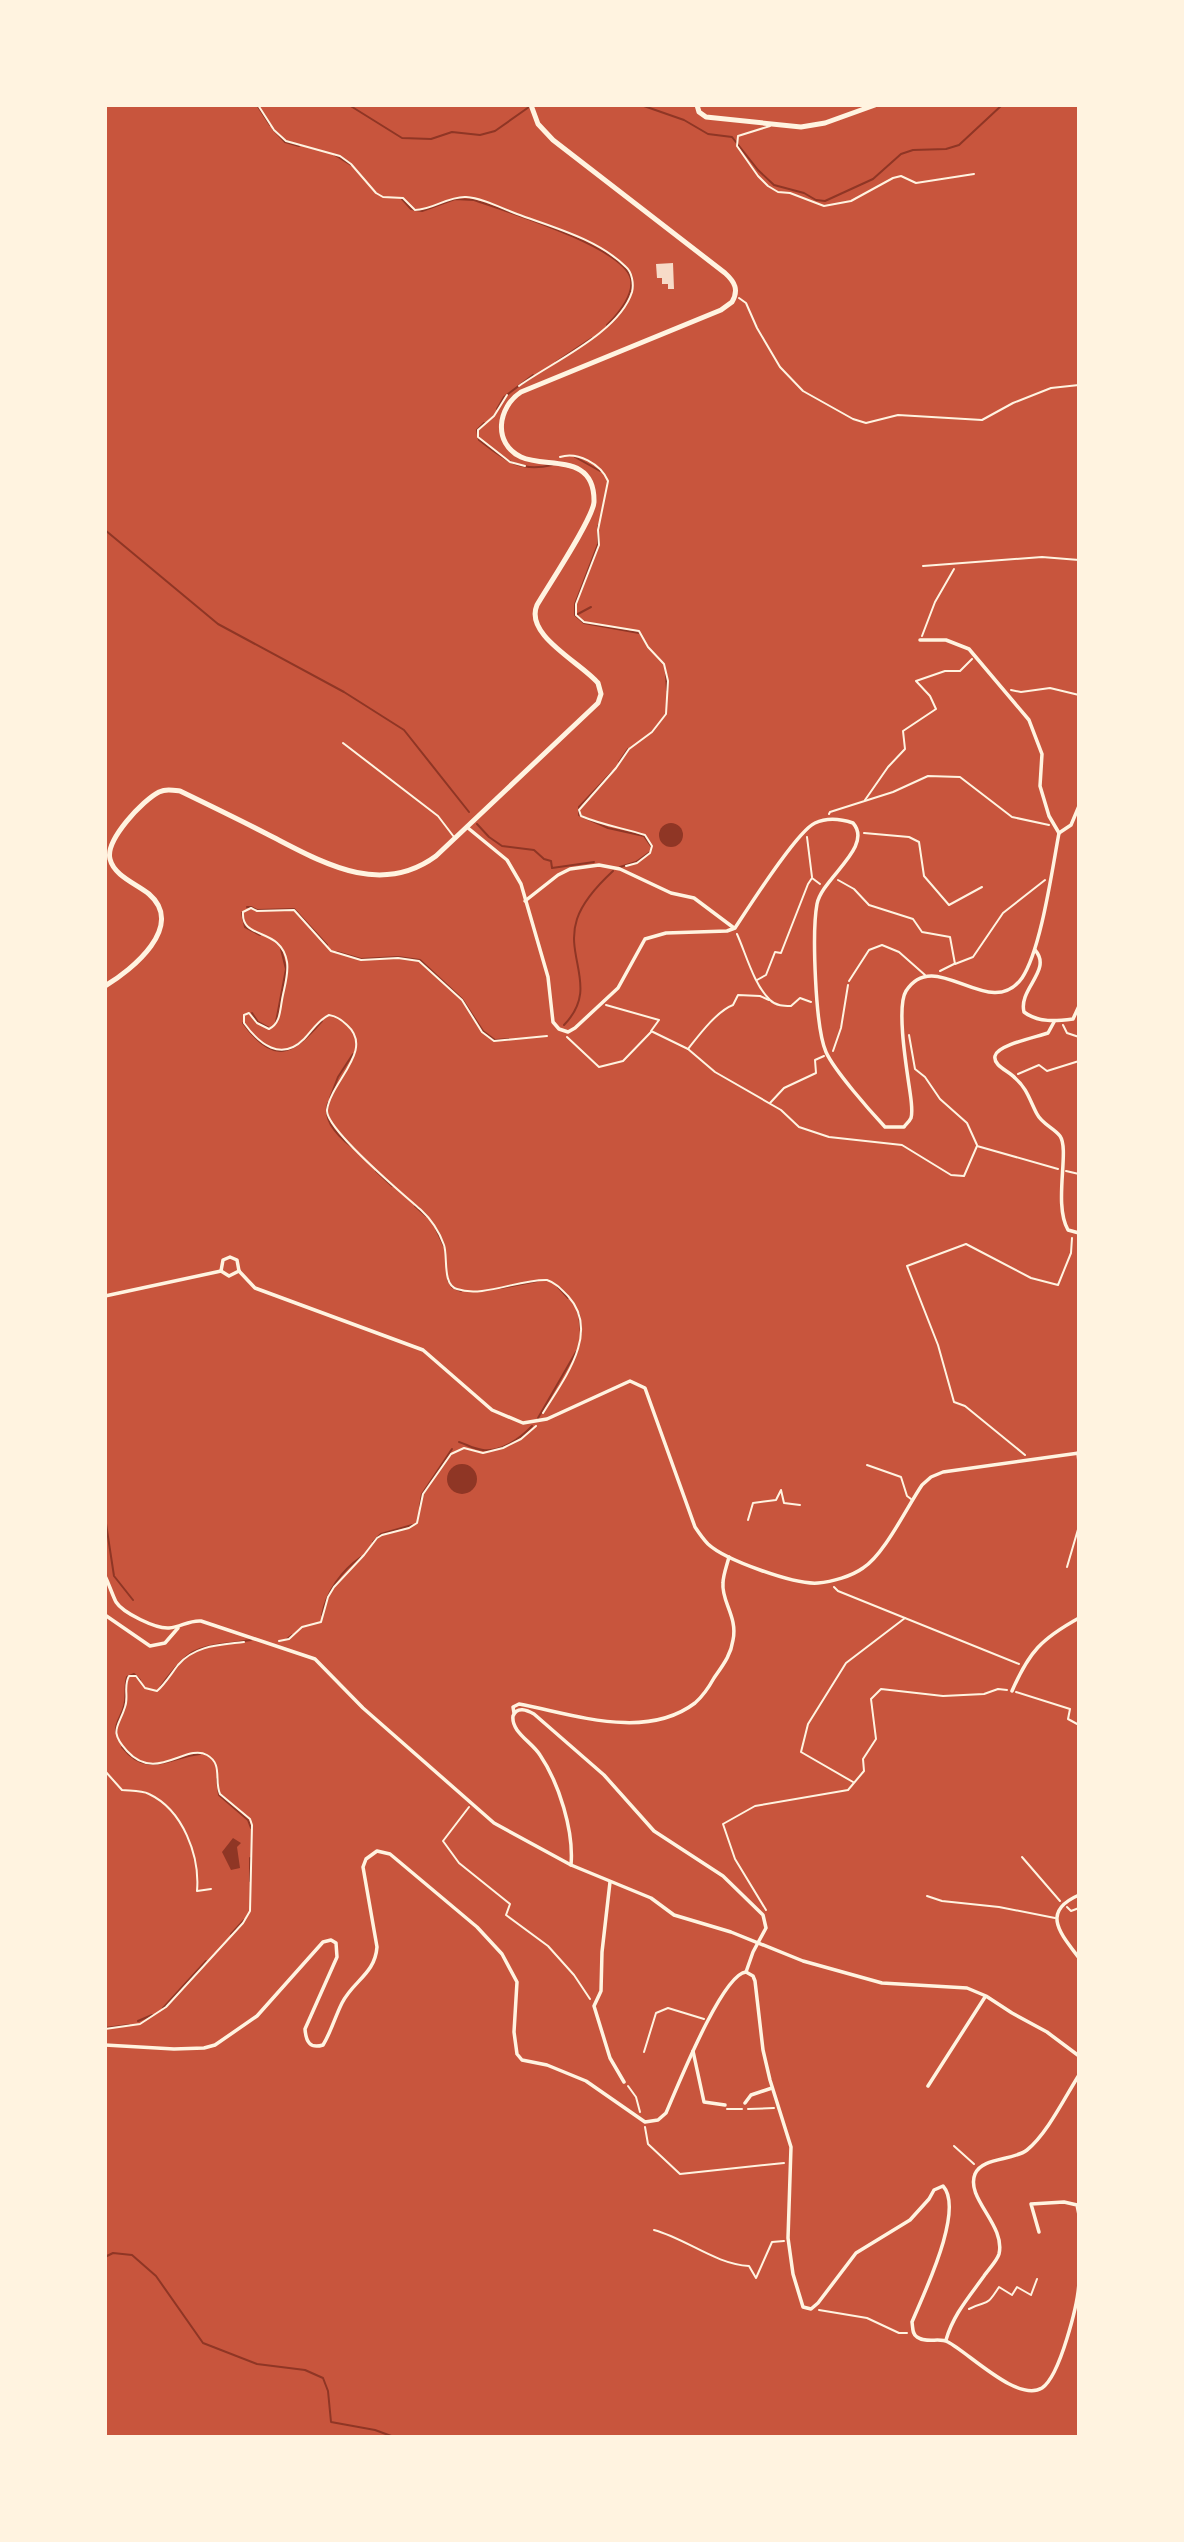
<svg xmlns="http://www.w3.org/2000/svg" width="1184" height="2542" viewBox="0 0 1184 2542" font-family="'IBM Plex Sans',sans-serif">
  <rect width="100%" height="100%" fill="#c8553d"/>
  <g fill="#8f3625">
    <circle cx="671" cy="835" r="12"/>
    <circle cx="462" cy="1479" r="15"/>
    <path d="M233,1838L241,1843L237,1847L240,1868L231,1870L222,1852Z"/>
  </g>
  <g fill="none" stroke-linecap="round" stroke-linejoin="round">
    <g stroke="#8f3625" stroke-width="2">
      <path d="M257,105L270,125"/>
      <path d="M303,105H304"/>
      <path d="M349,105L402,138L431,139L452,132L480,135L495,131L529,107"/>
      <path d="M641,105L684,120L708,134L732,137L758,170L774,185L804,193L816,200L825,201L873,179L901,154L913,150L946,149L959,145L1002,105"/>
      <path d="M273,129L285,142L299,146"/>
      <path d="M335,155L351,165"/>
      <path d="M402,199L411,209L422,211L455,199L474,200C505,211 624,247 631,279C634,296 618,314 607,325"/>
      <path d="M556,362L592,338"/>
      <path d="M497,409L504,397L533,375"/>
      <path d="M484,423L477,430L479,440C504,459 518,473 552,465"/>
      <path d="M575,457L600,471"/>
      <path d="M598,526V544L575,604V615L584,623L639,633"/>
      <path d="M105,530L218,624L344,692L404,730L469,812"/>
      <path d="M576,615L591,607"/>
      <path d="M666,675L667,690"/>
      <path d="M619,762L628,749"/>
      <path d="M612,772L579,807V815L608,828L644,836L651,846"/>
      <path d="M477,824L489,837L502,846L534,850L544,859L551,861L552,868L594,862"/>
      <path d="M620,867L636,862L650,852"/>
      <path d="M247,907H251L257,910L294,909L327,945"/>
      <path d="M242,913L245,927L260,935"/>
      <path d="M337,952L361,959L398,957L420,960L462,999L483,1031L495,1040L508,1039"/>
      <path d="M252,1013L258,1022L269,1028"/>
      <path d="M276,1022L286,969L281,949"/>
      <path d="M243,1023C274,1066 292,1055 322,1021"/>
      <path d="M564,1025C600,988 564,958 577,919C583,901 600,883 613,871"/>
      <path d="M330,1098L338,1077L353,1054"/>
      <path d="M328,1103C322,1121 339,1137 352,1147"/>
      <path d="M376,1171L392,1186"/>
      <path d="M415,1206L426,1216"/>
      <path d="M436,1229L444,1246"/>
      <path d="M448,1280L452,1287L461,1291"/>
      <path d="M558,1287L568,1298"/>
      <path d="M501,1288L537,1281"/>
      <path d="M579,1314L581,1333"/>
      <path d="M538,1418L576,1352"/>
      <path d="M459,1442C466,1444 473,1449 483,1450C501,1452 520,1439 532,1426"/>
      <path d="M420,1506L422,1494L452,1449"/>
      <path d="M105,1517L114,1576L133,1600"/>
      <path d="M373,1542L381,1534L412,1525"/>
      <path d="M322,1615C326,1592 342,1570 361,1557"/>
      <path d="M287,1639L292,1635"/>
      <path d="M161,1686C195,1640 198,1649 251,1640"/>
      <path d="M116,1732C115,1721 122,1716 124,1706C127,1696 124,1687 127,1677L134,1674L140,1680"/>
      <path d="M122,1747C148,1779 169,1757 200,1754"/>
      <path d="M217,1779L219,1795L248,1820L251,1828"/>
      <path d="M250,1881V1858"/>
      <path d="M231,1934L244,1920"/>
      <path d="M163,2008L206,1961"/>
      <path d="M138,2021L152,2015"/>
      <path d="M105,2028L129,2025"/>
      <path d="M105,2257L113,2253L132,2255L156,2276L203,2343L257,2364L305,2370L323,2378L328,2391L331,2422L375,2430L394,2437"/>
    </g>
  </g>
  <path fill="#f7dbc8" d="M673,263L674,289H668V284H662V278H657L656,264Z"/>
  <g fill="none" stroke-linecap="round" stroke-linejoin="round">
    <g stroke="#fff3e0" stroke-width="2">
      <path d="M258,105L274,130L286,141L340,156L351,164L376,193L383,197L403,198L415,210C433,210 448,196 466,197C483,198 501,208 517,214C552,227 598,239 626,267C632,272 634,284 632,292C619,333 552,362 519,386"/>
      <path d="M739,298L746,303L757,328L780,367L803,391L853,419L866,423L898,415L982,420L1013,403L1051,388L1079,385"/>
      <path d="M507,395L494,416L478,430V437L510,462L525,466"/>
      <path d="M560,457C577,451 601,464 608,481L598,530L599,545L576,604V615L584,622L639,631L648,647L664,664L668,681L666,714L652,732L629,749L616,768L579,810L581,816C602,825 623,828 645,835L652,846L650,853L637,863L626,866"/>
      <path d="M922,636L935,602L954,569"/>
      <path d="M1011,690L1021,692L1050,688L1079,695"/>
      <path d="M865,800L888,767L905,749L903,731L936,709L930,696L916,681L945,671H960L972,659"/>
      <path d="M829,814L830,812L893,792L928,776L960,777L1012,817L1049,825"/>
      <path d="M864,833L909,837L919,842L924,876L949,905L982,887"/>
      <path d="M807,837L812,877"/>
      <path d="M838,880L854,889L869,905L913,919L922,932L950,937L955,964L973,957L1003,913L1045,880"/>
      <path d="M737,934C746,954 754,985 770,1000C776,1006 784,1006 791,1006L800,998L811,1002"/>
      <path d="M940,971L954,964"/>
      <path d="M757,980L766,975L775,952L781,953L808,884L812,878L820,884"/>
      <path d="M606,1005L659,1020L651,1031L688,1049C699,1035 717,1011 733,1005L738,995L760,996L769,1000"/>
      <path d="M1063,1025L1067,1033L1079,1037"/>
      <path d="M909,1035L915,1069L925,1077L940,1099L967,1123L977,1145"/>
      <path d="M567,1037L599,1067L623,1061L651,1032"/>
      <path d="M688,1049L715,1072L781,1110L799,1127L829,1137L902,1145L951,1175L964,1176L977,1146L1058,1169"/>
      <path d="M833,1051L841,1028L848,985"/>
      <path d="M1018,1074L1039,1065L1047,1071L1079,1061"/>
      <path d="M770,1103L784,1088L816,1073L815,1060L824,1056"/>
      <path d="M1066,1171L1079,1174"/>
      <path d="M543,1413C564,1379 601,1332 568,1296C561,1289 556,1283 547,1280C519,1279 483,1298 457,1289C442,1285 448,1256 444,1245C439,1231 432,1220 421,1210C404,1195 325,1129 327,1110C331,1081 375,1050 347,1025C342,1020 336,1016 329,1015C318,1020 312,1031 304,1039C281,1062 259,1044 244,1023V1015L249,1013L257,1023L269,1029C280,1024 280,1011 282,1000C284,988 289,974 287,962C281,926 241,941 243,912L251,908L257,911L294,910L331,951L361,960L398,958L419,961L462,1000L482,1032L494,1041L547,1036"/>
      <path d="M1025,1455L965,1406L954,1402L938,1345L907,1266L966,1244L1031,1278L1058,1285L1071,1253L1072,1238"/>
      <path d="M748,1520L753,1503L776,1500L781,1490L784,1503L800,1505"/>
      <path d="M834,1587L838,1591L1019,1664"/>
      <path d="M279,1641L289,1639L302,1627L321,1622L328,1597L334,1587L364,1555L377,1538L382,1535L409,1528L417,1523L423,1494L451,1454L464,1448L483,1453L503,1448L521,1439L536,1426"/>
      <path d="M1016,1692L1070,1709L1068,1719L1079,1725"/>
      <path d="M853,1782L801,1752L808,1724L846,1663L905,1618"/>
      <path d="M469,1807L443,1841L459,1863L510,1904L506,1915L548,1946L574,1975L590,1999"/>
      <path d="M1022,1857L1060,1901"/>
      <path d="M1067,1907L1071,1911L1079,1908"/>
      <path d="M766,1910L735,1859L723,1824L755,1806L848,1790L864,1771L863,1759L876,1739L871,1699L881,1689L943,1696L984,1694L998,1689L1007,1690"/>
      <path d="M105,2029L140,2024L166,2007L243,1923L250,1911L252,1825L250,1819L220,1794C214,1780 223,1764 207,1755C186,1743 156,1783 127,1751C108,1730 119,1727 125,1707C129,1697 123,1686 129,1676H136L145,1688L157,1691C165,1684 171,1674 178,1665C195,1645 220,1645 244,1642"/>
      <path d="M644,2052L656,2013L668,2008L704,2019"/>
      <path d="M628,2086L636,2097L640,2112"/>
      <path d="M727,2109H742"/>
      <path d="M748,2109L774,2108"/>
      <path d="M645,2127L648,2144L680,2174L784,2163"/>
      <path d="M954,2146L974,2164"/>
      <path d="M654,2230C687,2239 715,2264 749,2266L756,2278L772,2242L784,2241"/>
      <path d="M969,2309C988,2299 985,2309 999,2287L1012,2295L1017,2287L1031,2295L1037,2279"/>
      <path d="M819,2310L867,2318L899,2333H907"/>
    </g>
    <g stroke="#fff3e0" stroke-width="2">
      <path d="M770,126L738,136L737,146L758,176L768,186L778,192L790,193L824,206L851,201L893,178L901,176L916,183L974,174"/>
      <path d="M923,566L1042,557L1079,560"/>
      <path d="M343,743L438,816L454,837"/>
      <path d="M849,981L869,950L882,945L899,952L925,975"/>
      <path d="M867,1465L901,1477L907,1496L911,1499"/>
      <path d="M1067,1567L1079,1526"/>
      <path d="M105,1771L122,1790C130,1791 141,1790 149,1794C183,1810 200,1856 197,1891L211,1889"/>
      <path d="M927,1896L942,1901L999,1907L1055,1918"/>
    </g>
    <g stroke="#fff3e0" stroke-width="3.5">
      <path d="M920,640H946L969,649L1029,720L1042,754L1040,786L1049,816L1059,833"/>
      <path d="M468,828L507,860L521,884L548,977L553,1022L559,1029L568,1032L575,1028L618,988L645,939L666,933L727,931L735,928C749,907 797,831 815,823C828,817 841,819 853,823C874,847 822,878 817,904C812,931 815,1027 826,1052C834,1070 870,1111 885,1127H904C906,1124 909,1122 911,1118C913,1111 911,1099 910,1092C907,1071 896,1007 906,991C935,945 990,1023 1022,978C1041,950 1052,870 1059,833"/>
      <path d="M1059,833L1071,825L1079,806"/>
      <path d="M525,901L558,875L570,869L599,865L620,869L671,893L694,898L734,928"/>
      <path d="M1035,950C1053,970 1018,989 1024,1012C1038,1023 1057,1021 1073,1019L1079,1006"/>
      <path d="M1054,1022L1048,1033C1037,1037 997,1045 995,1056C993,1066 1009,1071 1015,1078C1027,1088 1030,1101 1037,1114C1042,1124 1054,1128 1060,1136C1070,1150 1053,1204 1068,1230L1079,1233"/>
      <path d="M221,1271L223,1260L230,1257L237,1260L239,1271"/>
      <path d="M221,1271L229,1276L239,1271"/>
      <path d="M239,1271L255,1288L423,1350L492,1410L523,1423L547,1419L630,1381L645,1388L695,1527C699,1533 703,1539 708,1544C725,1560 795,1585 818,1583C832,1582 852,1576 863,1568C884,1555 907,1507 922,1485L931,1477L943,1472L1079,1453"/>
      <path d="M105,1296L221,1271"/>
      <path d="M1078,1453L1079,1462"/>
      <path d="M105,1576C109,1584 112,1594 116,1602C123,1613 156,1629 169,1628C181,1627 189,1620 201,1621L315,1659L363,1708L494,1823L571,1865L651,1898L674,1915L731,1932L803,1961L882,1983L967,1988L986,1996L1012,2013L1047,2032L1079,2056"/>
      <path d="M105,1615L150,1646L165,1643L178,1628"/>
      <path d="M1012,1691C1029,1652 1041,1639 1079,1618"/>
      <path d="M514,1713L513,1707L519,1704C573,1714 645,1741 695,1703C703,1696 709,1687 714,1678C723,1665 731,1655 733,1640C738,1617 721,1601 723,1583C723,1575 727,1565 729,1557"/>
      <path d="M1079,1808V1815"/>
      <path d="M571,1865C574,1831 559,1783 540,1755C532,1742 511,1732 513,1716C517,1706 527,1710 534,1714L604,1775L654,1831L723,1876L763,1915L766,1928L753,1952L746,1972"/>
      <path d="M610,1882L602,1952L601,1991L594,2006L610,2058L624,2082"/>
      <path d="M1079,1895C1040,1912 1061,1934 1079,1958"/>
      <path d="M746,1972L753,1976L755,1981L763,2050L770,2080L791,2147L788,2238L793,2274L803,2307L811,2309L818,2303L856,2253L910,2220L929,2199L934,2190L943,2186C965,2210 923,2295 912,2322C913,2328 912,2334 917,2337C927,2344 939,2337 948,2342C969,2353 1018,2403 1042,2388C1060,2376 1078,2304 1079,2282"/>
      <path d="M105,2045L174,2049L204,2048L215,2045L257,2016L323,1942L331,1940L336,1943L337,1957L305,2029C306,2042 310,2049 323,2045C331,2032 335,2017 342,2003C353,1981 375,1974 377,1947L363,1867L366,1859L377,1851L390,1854L477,1927L502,1954L517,1982L514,2032L517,2054L522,2060L547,2065L586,2081L645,2122L658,2120L666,2113C677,2088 722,1974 746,1972"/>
      <path d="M693,2051L704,2102L725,2105"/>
      <path d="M928,2086L985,1997"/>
      <path d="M745,2103L751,2095L772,2088"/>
      <path d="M1039,2232L1031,2204L1064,2202L1077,2205L1079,2215"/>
      <path d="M946,2340C953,2315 969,2297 984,2276C988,2270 997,2261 999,2254C1006,2225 965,2198 975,2174C982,2157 1013,2161 1027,2150C1047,2134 1065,2097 1079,2075"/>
    </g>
    <g stroke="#fff3e0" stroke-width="5">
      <path d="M697,105L699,112L706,117L801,127L825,123L875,105"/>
      <path d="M105,986C132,970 186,926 149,894C137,884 114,876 110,859C105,840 143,800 159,792C166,789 172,790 180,791C209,805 238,819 267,834C320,861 379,898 436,856L598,703L601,694L598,683C580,662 524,635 537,605C548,586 593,519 594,502C595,452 547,469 521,457C492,443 498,407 521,392L721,310L732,302C739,290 735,282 725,273L553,140L538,124L531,105"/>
    </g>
  </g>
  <rect width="1184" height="2542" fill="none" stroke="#fff3e0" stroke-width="214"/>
</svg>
